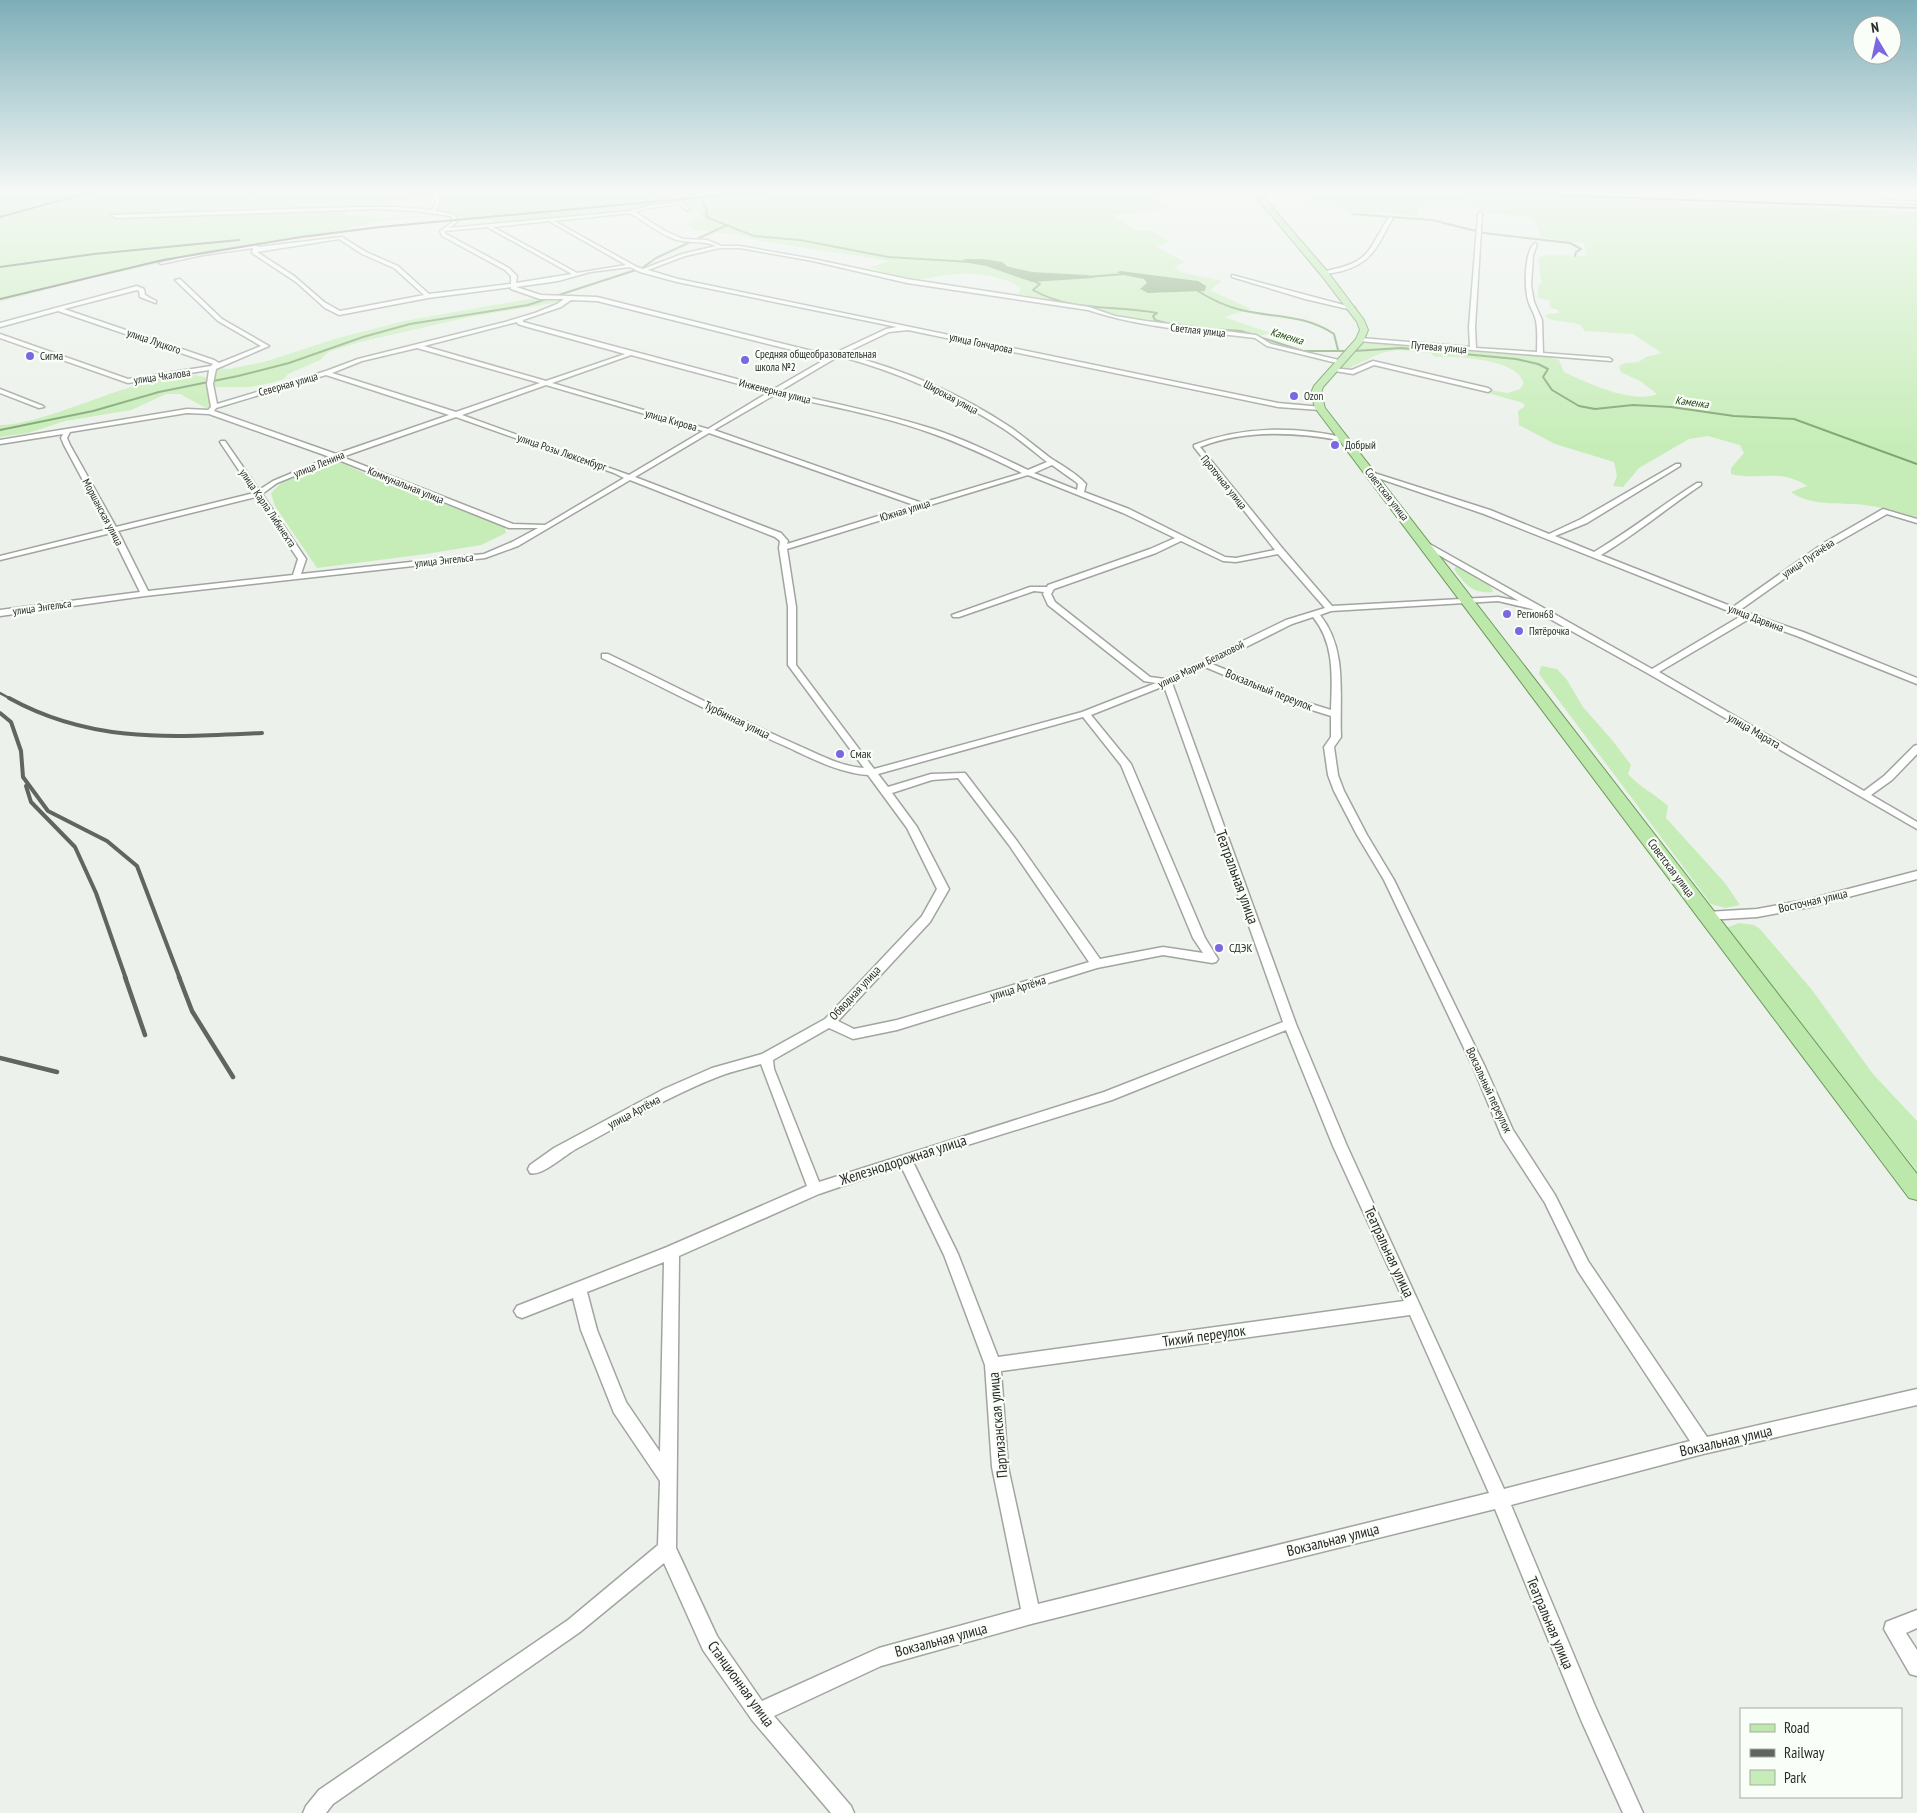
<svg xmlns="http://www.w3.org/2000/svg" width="1917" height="1813" viewBox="0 0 1917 1813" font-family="'PT Sans Narrow',sans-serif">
  <rect width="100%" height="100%" fill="#ecf1eb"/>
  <g fill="#c6edb7" fill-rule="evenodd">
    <path d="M0,192H1192L1165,195L1156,200L1168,209L1113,215L1134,230L1150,231L1170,242L1157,247L1185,262L1174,267L1181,272L1222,281L1210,290L1251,309L1224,317L1271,333L1256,337L1114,317L1085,307L1018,294L1021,288C999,273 970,272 946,275C937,276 927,279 919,279C903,279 884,273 870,267L890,261L756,240L734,234L695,230L688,225L691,221L700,217L702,212L688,209L681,203L658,205L631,212L488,226L496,222L485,219L456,220L453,215L434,211L438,202L436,197L390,202L371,207L348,208L346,215L379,218L444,215L382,221L352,227L324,236L297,238L203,254L92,278L0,302ZM992,261L1032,272L1087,275L1094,278L1032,282L986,266ZM1121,271L1198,281L1197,292H1165L1158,294L1144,279Z"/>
    <path d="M1311,192L1480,194L1917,212V518C1902,513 1887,508 1871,506C1846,501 1812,508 1791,492L1807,486C1780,468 1759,481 1731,474V468L1744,453L1740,445L1708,436L1689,439L1639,468L1623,487L1613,486L1617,476L1614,462L1555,444L1519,425L1518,411L1525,406L1523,403L1488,393V390L1508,393L1520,389L1524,383C1522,380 1521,376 1518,374C1502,359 1456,356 1435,357L1430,353L1397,350L1381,353L1347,369L1332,370L1360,340L1540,355L1559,360L1564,372C1588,383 1631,404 1657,394L1640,381L1621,372L1619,366L1625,363L1638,362L1646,357L1662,353L1633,334L1585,331L1579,324L1553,320L1545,317L1548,314L1559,313L1558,310L1551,308L1549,304L1551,301L1538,298V287L1542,282C1539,273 1540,266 1538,258L1547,255L1587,256L1584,243L1542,238L1536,224L1530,217L1482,212L1478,207L1445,206L1419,207L1418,217L1377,211L1367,213L1344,212L1341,207L1311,204Z"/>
    <path d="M540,297L555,299L560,302L469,317L360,342L328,352L320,360L288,374L284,379L271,383L250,387H210L214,407L206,408L180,394H166L131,410L65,421L28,433L0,437V425C54,425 168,358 210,379L212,368L229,369L264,362L338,338L404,321Z"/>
    <path d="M337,461L382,481L504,526L506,533L481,545L426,554L317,568L275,506L271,493L283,481Z"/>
    <path d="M1456,567C1468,569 1489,580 1493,592C1473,594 1465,585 1454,569Z"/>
    <path d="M1541,666L1557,669L1567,680L1583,707L1612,740L1631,765L1628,774C1639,787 1655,794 1668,806L1666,818L1725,883L1740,905L1725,908L1711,904L1539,674Z"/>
    <path d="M1739,923L1754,925L1760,929L1812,990L1873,1074L1917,1121V1171L1726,928Z"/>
  </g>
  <g fill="#7ea470">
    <path d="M963,259H983L1002,262L1007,266L1032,272L1087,275L1095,278L1032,282L986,266L969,263Z"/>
    <path d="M1121,271L1198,281L1206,286L1205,291L1148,293L1140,289L1147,283L1144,279L1123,275L1117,272Z"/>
  </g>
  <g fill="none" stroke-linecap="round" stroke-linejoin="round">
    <g stroke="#7ea470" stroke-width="2">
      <path d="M647,192H656"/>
      <path d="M688,192L695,195"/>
      <path d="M702,201L707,209L706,217L754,236L800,240L888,257L971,262"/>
      <path d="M1352,214L1432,220L1484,233L1570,243L1581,249L1576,252L1575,256"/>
      <path d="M1086,277L1124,274"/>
      <path d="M1032,280L1040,284L1033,290C1071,312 1115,305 1157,313L1153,316L1155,320L1173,325"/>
      <path d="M1198,291C1212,300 1225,306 1241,310C1274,318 1304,314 1334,334L1338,350"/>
      <path d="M1197,328L1241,331L1303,351H1354L1401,348L1516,359L1538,364L1548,369L1543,377L1552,390L1579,406L1595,409L1633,405L1671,407L1734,416L1794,419L1917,464"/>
      <path d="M0,430L93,411L159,392L238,376L289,363L363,337L410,324L528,305L642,268L656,258L727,225"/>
    </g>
    <g stroke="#a1a59f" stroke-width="3">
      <g id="street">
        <path d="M431,192H435L440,201L436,211L455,215L457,222L449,228L631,211L648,206L681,202L690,210H686L680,204L648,208L635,212L665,231L683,239L707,240L721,246H740L813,259L907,279L1089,307L1115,316L1146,321L1256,335L1271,344L1343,361V363L1341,364L1267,346L1255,338C1199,331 1142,328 1088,310L907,283L813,261L740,248H720L685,256L648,270L678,279L1278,403L1322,407L1323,408L1320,410L1278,407L908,330L889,332L843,354C902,369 959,393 1010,427C1023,436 1036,447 1049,457C1062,466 1075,472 1086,484L1084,492L1129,509L1225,557L1236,558L1275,550L1194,447V445C1242,426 1296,426 1346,438V440L1344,441C1297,432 1246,429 1200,447L1283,549L1332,606L1498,597L1519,601L1423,546V542H1426L1652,669L1741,616L1484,514L1369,475V473L1371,472L1490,510L1549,534L1581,519L1676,464H1680V466L1587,523L1555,536L1594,552C1630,531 1662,505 1697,483H1701V485C1667,508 1636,534 1601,555L1733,607L1824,543L1883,509L1917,519V523L1887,514L1829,547L1740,610L1803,632L1917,678V684L1797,636L1749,619L1659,672L1864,791L1884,776L1914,746L1917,745V754L1892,780L1871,795L1917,822V829L1649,674L1532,609L1498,601L1331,611L1320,615C1348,650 1339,695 1341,737L1334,747L1338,775L1344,791L1367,835L1394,880L1485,1067L1513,1130L1555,1195L1588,1261L1707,1437L1917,1389V1405L1703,1454L1511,1505L1595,1706L1643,1813H1623L1581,1720L1495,1509L1031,1624L881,1666L774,1716L851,1806L854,1813H831L752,1720L703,1650L664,1563L580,1632L333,1804L326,1813H303L306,1806L319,1790L568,1620L658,1545L660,1481L614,1413L581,1330L573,1298L522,1318L517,1316L514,1311L517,1306L667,1247L807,1186L761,1064C747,1068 733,1071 720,1076C670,1095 623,1124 576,1149C565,1155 541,1177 530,1173L528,1169L530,1165L554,1148L664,1089L712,1068L762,1054L825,1019L922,916L937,889L907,828L868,775C839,773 811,758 785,746C723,719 663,687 602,658V654H608C671,684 732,716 795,744C816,753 841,767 864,768L788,665V607L779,548L780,541L775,537L630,480L518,546L485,558L145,596L0,616V610L140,592L111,533L0,560V556L109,529L64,445L61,438L63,434L0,444V440L187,409L208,410L211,407L207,384L209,370L128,383L0,338V334L128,379L211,366L213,364L58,311L0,327V323L137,286L144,289L145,295L156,301V303L140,297L139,291L137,290L64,309L214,360L219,363L261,346L218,321L175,280L180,279L222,319L269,346L216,369L213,384L217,404L326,371L358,359L505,322L535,313L557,304L564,299H540L511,289V287L428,298L339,315L325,308L296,282L252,253L253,248L203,255L161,264L159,263L203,253L256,245L258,247L342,237L366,252L398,266L429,294L511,284V276L505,270L442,236L440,231L453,222L451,216L415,211L376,209L116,218L111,215L357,207H396L432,210L436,201ZM630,213C645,222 658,233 674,239C688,244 704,240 716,246L682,254L643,269L637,267L554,221ZM549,221L626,265L577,273L493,227ZM487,227L572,274L516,283L517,276L509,268L446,234L444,231ZM339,239L362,254L394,268L424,295L340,311L324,302L294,276L257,252ZM630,267L640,272L677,282L897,327L886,329L837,352H816L597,297L541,295L516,287L558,281L590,272ZM571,300L597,301L816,356H831L774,389L523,322V320L561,307ZM517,322L518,324L524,326L625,354L546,381L424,346ZM417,348L540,383L456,412L332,373L362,361ZM631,355L769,392L708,429L552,383ZM839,356C898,372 953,396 1004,429C1019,439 1033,451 1047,462L1028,470C997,455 966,440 933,429C883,413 831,403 780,391ZM326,375L449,415L336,454L214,411L216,408ZM546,385L703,431L629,475L462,415ZM776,394C827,406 881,415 931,433C962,444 992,458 1022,473L922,503L714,430ZM187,413L209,414L330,457L273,481L259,490L225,441H221L220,442L254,493L116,527L70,445L67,438L70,432ZM456,417L614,473L624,478L545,525L513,524L342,457ZM709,433L914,505L787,544L788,541L781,533L635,477ZM336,459L509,528H538L512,542L484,554L301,574L306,559L262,494L277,483ZM1052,465L1076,482L1078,484L1077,490L1034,473ZM1028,475L1123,513L1175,538L1150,549L1048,585L1047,587H1030L952,615L953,617H959L1034,591L1044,592L1043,594L1048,605L1144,681L1156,683L1082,712L874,769L796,665V607L787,549ZM256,497L298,559L293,575L148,591L118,531ZM1181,541L1223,561L1236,562L1278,554L1325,608L1286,620L1165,679L1150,677L1055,602L1051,594L1054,589L1156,553ZM1313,617C1335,644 1332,677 1331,710L1302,701L1212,664L1292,624ZM1205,667L1296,705L1331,716V737L1324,747L1328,775L1334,791L1357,835L1384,880L1473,1067L1502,1137L1545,1203L1578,1271L1690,1441L1504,1489L1347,1146L1296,1024L1172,683ZM1164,686L1283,1022L1104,1092L819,1182L774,1069L773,1060L829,1028L853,1039L897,1030L1097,968L1163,955L1212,963L1216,962L1218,959L1205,938L1131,764L1091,715ZM1083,717L1121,765L1193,938L1203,953L1163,947L1100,959L1017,841L965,773L931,774L888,787L878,774ZM958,778L1009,845L1089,962L897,1020L854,1029L838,1021L930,922L949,889L917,827L892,793L932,780ZM1286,1030L1333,1146L1404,1301L998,1357L958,1254L913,1162L1112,1100ZM901,1166L944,1255L985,1365L992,1467L1021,1609L879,1648L762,1701L717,1636L676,1548L679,1256L819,1194ZM664,1262L660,1452L626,1402L597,1330L587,1292ZM1410,1315L1489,1493L1038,1604L1008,1467L1001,1371Z"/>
        <path d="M1869,193L1885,200L1917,202V204L1884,202L1869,195Z"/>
        <path d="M1480,213L1482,214L1475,327L1476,348L1537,352C1537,342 1538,331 1536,321C1535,315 1531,309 1529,303C1524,290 1524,252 1535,243L1537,244L1533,255L1531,286L1534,302L1542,320L1543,353L1609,358L1612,360L1611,361L1358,341L1360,338L1470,347L1469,327L1478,214Z"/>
        <path d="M1389,217L1393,218C1378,244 1374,262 1342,271C1336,272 1329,274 1322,274V272C1371,262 1365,255 1389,217Z"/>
        <path d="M1232,275L1355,308L1352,310L1305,299L1232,277Z"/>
        <path d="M1373,361L1488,388L1491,390L1488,392L1374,365L1353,374L1329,370L1332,368L1352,370Z"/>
        <path d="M0,389L43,406L44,407L39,408L0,393Z"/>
        <path d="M1917,871V879L1810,907L1757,917L1707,920L1701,916L1707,912L1757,909L1810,899Z"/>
        <path d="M1917,1610V1628L1906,1633L1917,1650V1676L1910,1674L1884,1629L1886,1622Z"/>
      </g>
    </g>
    <g stroke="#6c9b5a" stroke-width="2">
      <path id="primary" d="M1252,192H1259L1327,271L1364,320L1368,330L1363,342L1323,387L1321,393L1325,408L1917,1174V1200L1909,1198L1315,408L1311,393L1314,386L1356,339L1360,330L1357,322L1321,275Z"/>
    </g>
    <use href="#street" fill="#fff" fill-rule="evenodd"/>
    <use href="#primary" fill="#bce8ac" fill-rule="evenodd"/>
    <g stroke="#616460" stroke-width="2">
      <path d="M1459,192L1917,208"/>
      <path d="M0,217L91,192"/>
      <path d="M0,267L94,254L239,240"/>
      <path d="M0,299L163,260L301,237L380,227L758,192"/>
    </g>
    <path stroke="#616460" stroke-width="2.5" d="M0,693L11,699"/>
    <g stroke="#616460" stroke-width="4">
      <path d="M9,698C92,744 172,737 262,733"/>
      <path d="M0,713L11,722L21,751L23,777L48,811L107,841L137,866L180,979"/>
      <path d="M26,786L31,802L75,847L96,893L126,979"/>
    </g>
    <g stroke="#616460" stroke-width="4.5">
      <path d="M125,977L145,1035"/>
      <path d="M179,977L192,1011L233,1077"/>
      <path d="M0,1058L57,1072"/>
    </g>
  </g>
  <linearGradient id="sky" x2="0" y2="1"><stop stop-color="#7daeb8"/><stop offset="0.43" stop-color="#f6f9f6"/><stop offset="1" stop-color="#f6f9f6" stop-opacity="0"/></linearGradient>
  <rect width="1917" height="446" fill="url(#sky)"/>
  <g fill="#7c67e2" stroke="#fafef8" stroke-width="2">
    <circle cx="30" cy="356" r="5"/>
    <circle cx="745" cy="360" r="5"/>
    <circle cx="1294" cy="396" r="5"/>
    <circle cx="1335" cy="445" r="5"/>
    <circle cx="1507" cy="614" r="5"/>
    <circle cx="1519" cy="631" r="5"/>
    <circle cx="840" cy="754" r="5"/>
    <circle cx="1219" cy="948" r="5"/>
  </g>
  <g text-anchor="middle" stroke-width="4.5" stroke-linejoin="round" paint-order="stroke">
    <g font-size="11" fill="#2a2b29" stroke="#fafef8">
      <text transform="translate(1198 330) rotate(6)" y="4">Светлая улица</text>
      <text transform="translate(154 341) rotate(19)" y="4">улица Луцкого</text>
      <text transform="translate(981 343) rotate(12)" y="4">улица Гончарова</text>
      <text transform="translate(1439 347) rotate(5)" y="4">Путевая улица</text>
      <text transform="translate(162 376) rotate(-8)" y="4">улица Чкалова</text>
      <text transform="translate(288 384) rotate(-16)" y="4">Северная улица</text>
      <text transform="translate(775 391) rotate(14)" y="4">Инженерная улица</text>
      <text transform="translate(951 397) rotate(28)" y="4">Широкая улица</text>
      <text transform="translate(671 420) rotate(16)" y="4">улица Кирова</text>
      <text transform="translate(562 452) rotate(19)" y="4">улица Розы Люксембург</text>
      <text transform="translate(319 464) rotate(-22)" y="4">улица Ленина</text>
      <text transform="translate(1224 482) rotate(51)" y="4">Проточная улица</text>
      <text transform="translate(406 485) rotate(22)" y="4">Коммунальная улица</text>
      <text transform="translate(1387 494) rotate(52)" y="4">Советская улица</text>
      <text transform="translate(268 508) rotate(56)" y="4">улица Карла Либкнехта</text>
      <text transform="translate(905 510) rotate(-17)" y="4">Южная улица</text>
      <text transform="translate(103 512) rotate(62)" y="4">Моршанская улица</text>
      <text transform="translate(1808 558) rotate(-34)" y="4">улица Пугачёва</text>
      <text transform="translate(444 560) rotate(-6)" y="4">улица Энгельса</text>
      <text transform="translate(42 607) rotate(-8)" y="4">улица Энгельса</text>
      <text transform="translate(1756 618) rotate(21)" y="4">улица Дарвина</text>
      <text transform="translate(1201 664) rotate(-26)" y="4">улица Марии Белаховой</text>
    </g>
    <g font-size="11" font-style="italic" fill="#1e430c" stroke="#fafef8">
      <text transform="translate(1287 336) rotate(17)" y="4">Каменка</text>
      <text transform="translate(1692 402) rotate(8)" y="4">Каменка</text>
    </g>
    <g font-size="11" fill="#2a2b29" stroke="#fafef8" text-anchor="start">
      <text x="755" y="358">Средняя общеобразовательная<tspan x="755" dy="13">школа №2</tspan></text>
      <text x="40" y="360">Сигма</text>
      <text x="1304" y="400">Ozon</text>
      <text x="1345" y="449">Добрый</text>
      <text x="1517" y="618">Регион68</text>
      <text x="1529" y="635">Пятёрочка</text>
    </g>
    <g font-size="12" fill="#2a2b29" stroke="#fafef8">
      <text transform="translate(1269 690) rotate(22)" y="4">Вокзальный переулок</text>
      <text transform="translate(737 720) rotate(26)" y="4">Турбинная улица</text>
      <text transform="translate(1754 731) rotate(30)" y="4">улица Марата</text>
      <text transform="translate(1671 868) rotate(53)" y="4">Советская улица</text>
      <text transform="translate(1813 901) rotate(-13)" y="4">Восточная улица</text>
      <text transform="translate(1018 988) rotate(-17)" y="4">улица Артёма</text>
      <text transform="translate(855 993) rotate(-47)" y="4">Обводная улица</text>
      <text transform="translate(1489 1090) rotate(65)" y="4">Вокзальный переулок</text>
      <text transform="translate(634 1112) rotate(-28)" y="4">улица Артёма</text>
    </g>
    <g font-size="12" fill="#2a2b29" stroke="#fafef8" text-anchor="start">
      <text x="850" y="758">Смак</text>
      <text x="1229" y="952">СДЭК</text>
    </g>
    <g font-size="15" fill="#2a2b29" stroke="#fafef8">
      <text transform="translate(1237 877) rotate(70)" y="5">Театральная улица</text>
      <text transform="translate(903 1160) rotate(-18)" y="5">Железнодорожная улица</text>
      <text transform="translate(1389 1252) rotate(65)" y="5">Театральная улица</text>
      <text transform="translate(1204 1336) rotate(-8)" y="5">Тихий переулок</text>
      <text transform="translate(998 1425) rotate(-95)" y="5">Партизанская улица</text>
      <text transform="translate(1726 1441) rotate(-13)" y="5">Вокзальная улица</text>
      <text transform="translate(1333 1540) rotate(-14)" y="5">Вокзальная улица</text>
      <text transform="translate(1550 1623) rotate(67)" y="5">Театральная улица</text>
      <text transform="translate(941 1640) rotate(-15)" y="5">Вокзальная улица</text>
      <text transform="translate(741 1684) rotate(54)" y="5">Станционная улица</text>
    </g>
  </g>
  <rect x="1740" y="1708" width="162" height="90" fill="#fafef8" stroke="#a7aaa5"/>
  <rect x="1750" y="1724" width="25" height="8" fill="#bce8ac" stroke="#a7aaa5"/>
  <text x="1784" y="1733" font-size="15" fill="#2a2b29">Road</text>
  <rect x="1750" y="1749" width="25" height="8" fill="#616460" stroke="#a7aaa5"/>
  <text x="1784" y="1758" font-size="15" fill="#2a2b29">Railway</text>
  <rect x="1750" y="1770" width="25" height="15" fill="#c6edb7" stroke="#a7aaa5"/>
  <text x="1784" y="1783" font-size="15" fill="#2a2b29">Park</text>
  <g transform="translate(1877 40) rotate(351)"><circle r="24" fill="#fafef8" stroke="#a7aaa5"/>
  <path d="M0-4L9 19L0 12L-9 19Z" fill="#7c67e2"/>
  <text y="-8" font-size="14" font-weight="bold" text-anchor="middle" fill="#2a2b29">N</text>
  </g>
</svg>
